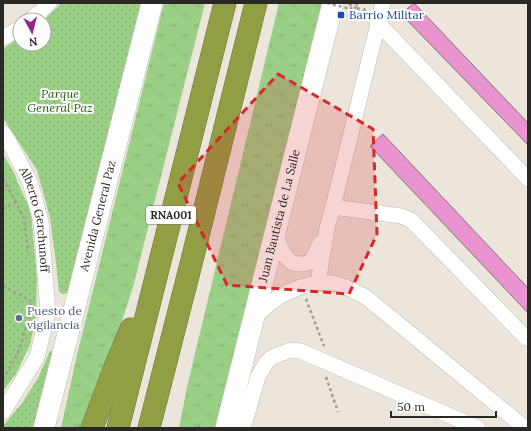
<svg xmlns="http://www.w3.org/2000/svg" width="531" height="431" viewBox="0 0 531 431" font-family="Lora,serif">
  <defs>
    <pattern id="grass-tufts" width="24" height="20" patternUnits="userSpaceOnUse"><rect width="24" height="20" fill="#9acf86"/><path d="M3 7l-1-3M5 7V3M7 7l1-3M15 17l-1-3M17 17v-4M19 17l1-3" fill="none" stroke="#85b274"/></pattern>
    <pattern id="park-dots" width="8" height="8" patternUnits="userSpaceOnUse"><rect width="8" height="8" fill="#9acf86"/><path d="M2 2h.1M6 6h.1" fill="none" stroke="#85b274" stroke-width="1.8" stroke-linecap="round"/></pattern>
  </defs>
  <rect width="100%" height="100%" fill="#ebe5db"/>
  <g fill="url(#grass-tufts)">
    <path d="M164,3H205L133,287L111,355L85,428H61L77,355Z"/>
    <path d="M279,3H323L216,428H179L187,387Z"/>
  </g>
  <g fill="url(#park-dots)">
    <path d="M61,3H143L68,293L63,294L59,292L56,263L50,218L37,170L3,118V49L20,37V44H44V20Z"/>
    <path d="M3,154L13,171L31,212L37,278L36,317L30,345L16,374L3,391Z"/>
    <path d="M50,351L54,352L34,428H3V426L8,420L22,403L38,378Z"/>
  </g>
  <g fill="#e994ce" stroke="#7e757b">
    <path d="M414,3L528,123V145L401,14Z"/>
    <path d="M383,134L528,288V313L370,146Z"/>
  </g>
  <g fill="none" stroke-linecap="round" stroke-linejoin="round">
    <g stroke="#c2bcb3" stroke-width="16">
      <g id="street">
        <path d="M30,20L40,12L49,3"/>
        <path d="M378,23L528,179"/>
        <path d="M3,38L20,28"/>
        <path id="s1" d="M3,133L8,140L30,182L41,222L48,313L37,357L3,412"/>
        <path d="M333,207L401,216L411,220L526,338H528"/>
        <path d="M275,233C280,245 284,264 299,264C304,264 307,264 311,261C315,256 317,249 320,243"/>
        <path d="M318,283L327,228L333,207L383,3"/>
        <path d="M253,318C261,311 269,304 277,298C291,289 317,280 333,283C345,285 356,292 367,298L525,428"/>
        <path d="M243,428L258,377L266,363L272,357L291,350L300,351L326,362L478,428"/>
      </g>
    </g>
    <g stroke="#c2bcb3" stroke-width="22">
      <g id="secondary">
        <path id="s2" d="M44,428L152,3"/>
        <path id="s3" d="M226,428L333,3"/>
      </g>
    </g>
    <g stroke="#6e7539" stroke-width="23">
      <g id="highway">
        <path d="M92,428L114,370L131,329"/>
        <path d="M118,428L225,3"/>
        <path d="M149,428L191,264L256,3"/>
      </g>
    </g>
    <g stroke="#a09c94" stroke-width="2.5" stroke-dasharray="3 3" stroke-linecap="butt">
      <path d="M357,3L356,8L366,10"/>
      <path d="M349,4L356,8L354,18L349,16V15"/>
      <path d="M3,179L16,202L24,219L28,253"/>
      <path d="M3,209L16,202"/>
      <path d="M3,286L31,301"/>
      <path d="M306,299L324,346"/>
      <path d="M326,377L338,412"/>
      <path d="M3,379L13,362L21,345L32,300"/>
    </g>
    <use href="#street" stroke="#fff" stroke-width="15"/>
    <use href="#secondary" stroke="#fff" stroke-width="21"/>
    <use href="#highway" stroke="#929e44" stroke-width="22"/>
    <path stroke="#a09c94" stroke-width="2.5" stroke-dasharray="3 3" stroke-linecap="butt" d="M327,3L351,9L352,3"/>
  </g>
  <path fill="#d62828" fill-opacity="0.2" stroke="#d62828" stroke-width="3" stroke-dasharray="8 5" stroke-linejoin="round" d="M278,74L373,129L377,234L349,294L227,285L178,183Z"/>
  <rect fill="#1a4fb4" stroke="#fff" stroke-width="1.5" x="337" y="11" width="8" height="8" rx="2"/>
  <circle fill="#5c6f8a" stroke="#fff" stroke-width="1.5" cx="19" cy="318" r="4"/>
  <g text-anchor="middle" stroke-width="4" stroke-linejoin="round" paint-order="stroke">
    <rect fill="#fff" stroke="#6a6866" stroke-width="1" x="146" y="206" width="50" height="18" rx="3"/>
    <g font-size="11" font-weight="bold" fill="#2a2824">
      <text x="171" y="219">RNA001</text>
    </g>
    <g font-size="12" fill="#164399" stroke="#fff" text-anchor="start">
      <text x="349" y="19">Barrio Militar</text>
    </g>
    <g font-size="12" font-style="italic" fill="#265b04" stroke="#fff">
      <text x="60" y="98">Parque<tspan x="60" dy="14">General Paz</tspan></text>
    </g>
    <g font-size="12" fill="#2a2824" stroke="#fff">
      <text dy="4" stroke="none"><textPath href="#s3" startOffset="219">Juan Bautista de La Salle</textPath></text>
      <text dy="4" stroke="none"><textPath href="#s2" startOffset="219">Avenida General Paz</textPath></text>
      <text dy="4" stroke="none"><textPath href="#s1" startOffset="94">Alberto Gerchunoff</textPath></text>
    </g>
    <g font-size="12" fill="#4e5e75" stroke="#fff" text-anchor="start">
      <text x="27" y="315">Puesto de<tspan x="27" dy="14">vigilancia</tspan></text>
    </g>
  </g>
  <rect width="531" height="431" fill="none" stroke="#2a2824" stroke-width="8"/>
  <g transform="translate(32 32) rotate(173)"><circle r="19" fill="#ffffff" stroke="#aaa9a7"/>
  <path d="M0-3L7 15L0 10L-7 15Z" fill="#95288a"/>
  <text y="-6" font-size="11" font-weight="bold" text-anchor="middle" fill="#2a2824">N</text>
  </g>
  <path d="M391 411v6h105v-6" fill="none" stroke="#2a2824" stroke-width="2"/>
  <text x="397" y="411" font-size="12" fill="#2a2824" stroke="#ffffff" stroke-width="3" paint-order="stroke">50 m</text>
</svg>
